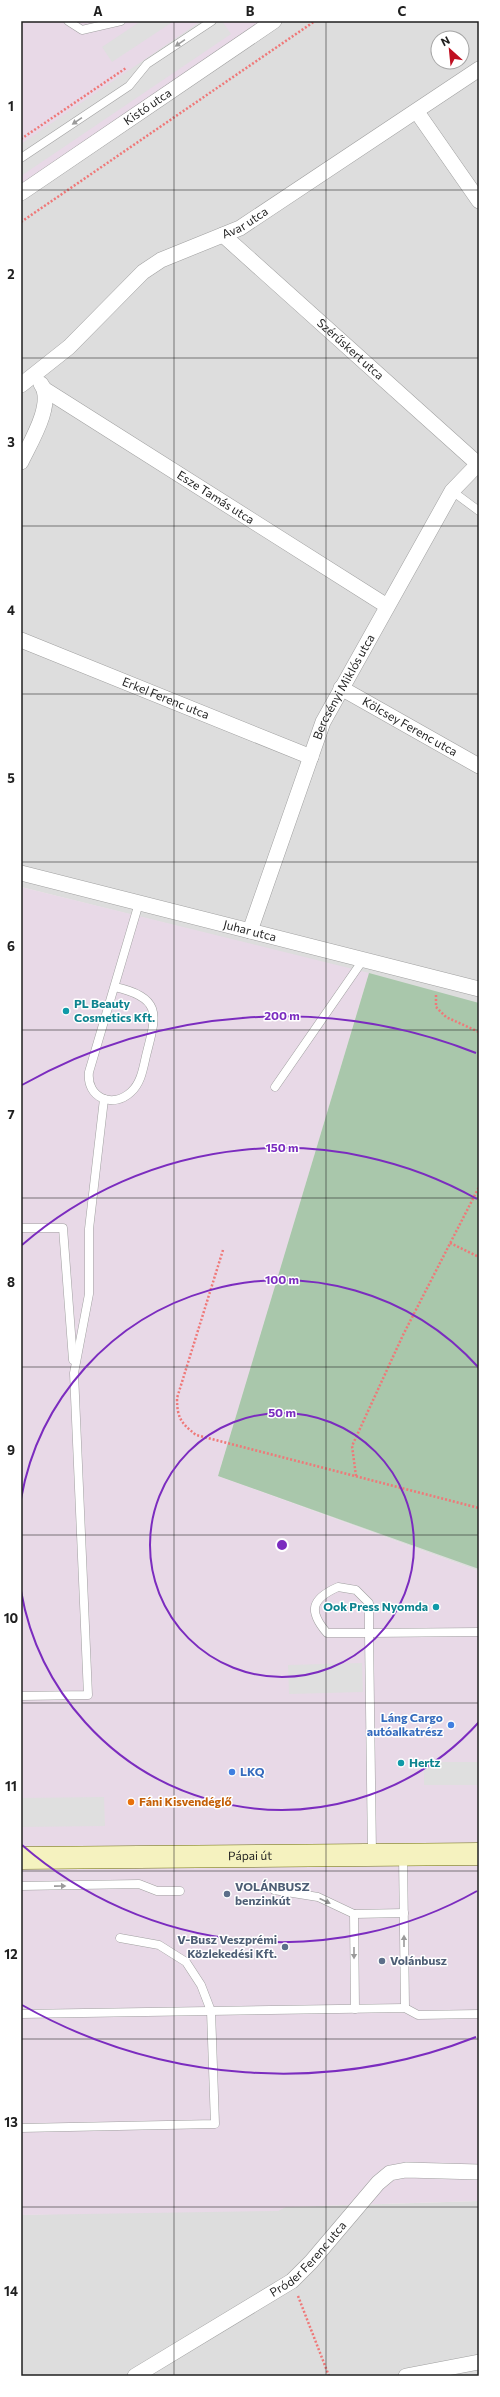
<svg xmlns="http://www.w3.org/2000/svg" width="500" height="2397" viewBox="0 0 500 2397" font-family="Commissioner,sans-serif">
  <rect width="100%" height="100%" fill="#efece7"/>
  <g fill="#ddd" fill-rule="evenodd">
    <path d="M280,21H479V1571L218,1476L369,974L21,887V198ZM438,38H462V62H438Z"/>
    <path d="M479,2201V2376H21V2215Z"/>
  </g>
  <g fill="#e8d9e7">
    <path d="M21,21H280L21,198Z"/>
    <path d="M21,887L369,973L218,1476L479,1571V2201L286,2207L278,2211L21,2215Z"/>
  </g>
  <path fill="#a9c7ab" d="M369,973L479,1003V1569L218,1476Z"/>
  <g fill="#dfdfdf">
    <path d="M141,21H174L112,62L102,47Z"/>
    <path d="M201,21H222L231,34L21,176V144Z"/>
    <path d="M362,1663L363,1692L289,1694L288,1665Z"/>
    <rect x="424" y="1762" width="55" height="23"/>
    <path d="M104,1797L105,1826L21,1827V1798Z"/>
  </g>
  <g fill="none" stroke-linecap="round" stroke-linejoin="round">
    <g stroke="#a0a0a0" stroke-width="9">
      <g id="service">
        <path d="M68,21L82,30L121,21"/>
        <path d="M21,158L129,86L147,64L212,21"/>
        <path d="M452,491L479,511"/>
        <path d="M115,987C164,998 156,1016 146,1056C143,1069 141,1083 131,1092C113,1109 86,1098 89,1072L139,903"/>
        <path d="M275,1087L363,960"/>
        <path d="M21,1228H63L73,1360"/>
        <path d="M338,1587L356,1590L369,1603V1633H327C308,1611 311,1599 338,1587Z"/>
        <path d="M21,1696L88,1695L74,1373L89,1294V1229L104,1099"/>
        <path d="M372,1854L369,1633L479,1632"/>
        <path d="M403,1855L405,2008"/>
        <path d="M21,1886L139,1884L157,1891H180"/>
        <path d="M274,1890L318,1897L354,1914L404,1913"/>
        <path d="M354,1914L355,2009"/>
        <path d="M21,2014L405,2008L418,2015L479,2014"/>
        <path d="M21,2128L215,2124L211,2011L201,1985L186,1962L159,1945L120,1938"/>
      </g>
    </g>
    <g stroke="#a0a0a0" stroke-width="16">
      <g id="minor">
        <path d="M417,112L479,201"/>
        <path id="s1" d="M21,193L274,21"/>
        <path id="s2" d="M223,235L478,464"/>
        <path id="s3" d="M21,385L69,347L143,272L161,260L240,228L479,69"/>
        <path id="s4" d="M44,389L387,606"/>
        <path d="M21,462C30,443 55,403 41,384"/>
        <path id="s5" d="M21,640L311,757"/>
        <path id="s6" d="M341,688L479,766"/>
        <path id="s7" d="M21,873L479,989"/>
        <path id="s8" d="M250,931L323,722L452,491L479,463"/>
        <path id="s9" d="M135,2376L292,2281L311,2262L378,2183L390,2173L406,2170L479,2172"/>
        <path d="M406,2376L479,2362"/>
      </g>
    </g>
    <g stroke="#6f700d" stroke-width="23">
      <g id="secondary">
        <path id="s10" d="M21,1858L479,1854"/>
      </g>
    </g>
    <g stroke="#ef7878" stroke-width="2.5" stroke-dasharray="2 2" stroke-linecap="butt">
      <path d="M21,139L126,68"/>
      <path d="M21,222L315,21"/>
      <path d="M436,995V1007L446,1017L479,1032"/>
      <path d="M450,1243L479,1257"/>
      <path d="M223,1250L177,1398C177,1418 181,1423 196,1435L479,1508"/>
      <path d="M356,1476L352,1446L403,1335L479,1187"/>
      <path d="M298,2296L329,2376"/>
    </g>
    <use href="#service" stroke="#fff" stroke-width="8"/>
    <use href="#minor" stroke="#fff" stroke-width="15"/>
    <use href="#secondary" stroke="#f5f2bf" stroke-width="22"/>
  </g>
  <defs><path id="oneway-solid" d="M-6-.8H1V-3.2L6.5 0L1 3.2V.8H-6Z"/></defs>
  <g fill="#9a9a9a">
    <use href="#oneway-solid" transform="translate(180 43) rotate(146)"/>
    <use href="#oneway-solid" transform="translate(77 121) rotate(146)"/>
    <use href="#oneway-solid" transform="translate(60 1886) rotate(-1)"/>
    <use href="#oneway-solid" transform="translate(325 1901) rotate(25)"/>
    <use href="#oneway-solid" transform="translate(404 1941) rotate(-90)"/>
    <use href="#oneway-solid" transform="translate(354 1953) rotate(90)"/>
  </g>
  <path fill="none" stroke="#1f1f1f" stroke-width="1" stroke-opacity="0.55" d="M174,21V2376M326,21V2376M21,190H479M21,358H479M21,526H479M21,694H479M21,862H479M21,1030H479M21,1198H479M21,1367H479M21,1535H479M21,1703H479M21,1871H479M21,2039H479M21,2207H479"/>
  <g fill="none" stroke="#7b2cbf" stroke-width="2">
    <circle cx="282" cy="1545" r="132"/>
    <path d="M479 1722A265 265 0 0 1 21 1591M21 1499A265 265 0 0 1 479 1368"/>
    <path d="M477 1891A397 397 0 0 1 22 1845M22 1245A397 397 0 0 1 477 1199"/>
    <path d="M476 2037A529 529 0 0 1 22 2005M22 1085A529 529 0 0 1 476 1053"/>
  </g>
  <g fill="#0f9aa8" stroke="#fff" stroke-width="1.5">
    <circle cx="66" cy="1011" r="4"/>
    <circle cx="436" cy="1607" r="4"/>
    <circle cx="401" cy="1763" r="4"/>
  </g>
  <g fill="#3f7fe0" stroke="#fff" stroke-width="1.5">
    <circle cx="451" cy="1725" r="4"/>
    <circle cx="232" cy="1772" r="4"/>
  </g>
  <circle fill="#e8710a" stroke="#fff" stroke-width="1.5" cx="131" cy="1802" r="4"/>
  <g fill="#5c6f8a" stroke="#fff" stroke-width="1.5">
    <circle cx="227" cy="1894" r="4"/>
    <circle cx="285" cy="1947" r="4"/>
    <circle cx="382" cy="1961" r="4"/>
  </g>
  <g text-anchor="middle" stroke-width="3" stroke-linejoin="round" paint-order="stroke">
    <g font-size="12" fill="#1f1f1f" stroke="#fff">
      <text dy="4" stroke="none"><textPath href="#s1" startOffset="153">Kistó utca</textPath></text>
      <text dy="4" stroke="none"><textPath href="#s3" startOffset="280">Avar utca</textPath></text>
      <text dy="4" stroke="none"><textPath href="#s2" startOffset="171">Szérűskert utca</textPath></text>
      <text dy="4" stroke="none"><textPath href="#s4" startOffset="203">Esze Tamás utca</textPath></text>
      <text dy="4" stroke="none"><textPath href="#s8" startOffset="262">Bercsényi Miklós utca</textPath></text>
      <text dy="4" stroke="none"><textPath href="#s5" startOffset="156">Erkel Ferenc utca</textPath></text>
      <text dy="4" stroke="none"><textPath href="#s6" startOffset="79">Kölcsey Ferenc utca</textPath></text>
      <text dy="4" stroke="none"><textPath href="#s7" startOffset="236">Juhar utca</textPath></text>
      <text dy="4" stroke="none"><textPath href="#s10" startOffset="229">Pápai út</textPath></text>
      <text dy="4" stroke="none"><textPath href="#s9" startOffset="210">Próder Ferenc utca</textPath></text>
    </g>
    <g font-size="12" font-weight="bold" fill="#0d838f" stroke="#fff" text-anchor="start">
      <text x="74" y="1008">PL Beauty<tspan x="74" dy="14">Cosmetics Kft.</tspan></text>
      <text x="428" y="1611" text-anchor="end">Ook Press Nyomda</text>
      <text x="409" y="1767">Hertz</text>
    </g>
    <g font-size="12" font-weight="bold" fill="#366cbe" stroke="#fff" text-anchor="end">
      <text x="443" y="1722">Láng Cargo<tspan x="443" dy="14">autóalkatrész</tspan></text>
      <text x="240" y="1776" text-anchor="start">LKQ</text>
    </g>
    <g font-size="12" font-weight="bold" fill="#c56008" stroke="#fff" text-anchor="start">
      <text x="139" y="1806">Fáni Kisvendéglő</text>
    </g>
    <g font-size="12" font-weight="bold" fill="#4e5e75" stroke="#fff" text-anchor="start">
      <text x="235" y="1891">VOLÁNBUSZ<tspan x="235" dy="14">benzinkút</tspan></text>
      <text x="277" y="1944" text-anchor="end">V-Busz Veszprémi<tspan x="277" dy="14">Közlekedési Kft.</tspan></text>
      <text x="390" y="1965">Volánbusz</text>
    </g>
  </g>
  <circle cx="282" cy="1545" r="6" fill="#7b2cbf" stroke="#fff" stroke-width="2"/>
  <g font-size="12" text-anchor="middle" font-weight="bold" fill="#7b2cbf" stroke="#fff" stroke-width="3" stroke-linejoin="round" paint-order="stroke">
    <text x="282" y="1020">200 m</text>
    <text x="282" y="1152">150 m</text>
    <text x="282" y="1284">100 m</text>
    <text x="282" y="1417">50 m</text>
  </g>
  <rect width="500" height="2397" fill="none" stroke="#ffffff" stroke-width="44"/>
  <g transform="translate(450 50) rotate(333)"><circle r="19" fill="#ffffff" stroke="#a5a5a5"/>
  <path d="M0-3L7 15L0 10L-7 15Z" fill="#c00f21"/>
  <text y="-6" font-size="11" font-weight="bold" text-anchor="middle" fill="#1f1f1f">N</text>
  </g>
  <rect x="22" y="22" width="456" height="2353" fill="none" stroke="#1f1f1f" stroke-width="1.5"/>
  <g font-size="13" text-anchor="middle" font-weight="bold" fill="#1f1f1f">
    <text x="98" y="16">A</text>
    <text x="250" y="16">B</text>
    <text x="402" y="16">C</text>
    <text x="11" y="111">1</text>
    <text x="11" y="279">2</text>
    <text x="11" y="447">3</text>
    <text x="11" y="615">4</text>
    <text x="11" y="783">5</text>
    <text x="11" y="951">6</text>
    <text x="11" y="1119">7</text>
    <text x="11" y="1287">8</text>
    <text x="11" y="1455">9</text>
    <text x="11" y="1623">10</text>
    <text x="11" y="1791">11</text>
    <text x="11" y="1959">12</text>
    <text x="11" y="2127">13</text>
    <text x="11" y="2296">14</text>
  </g>
</svg>
